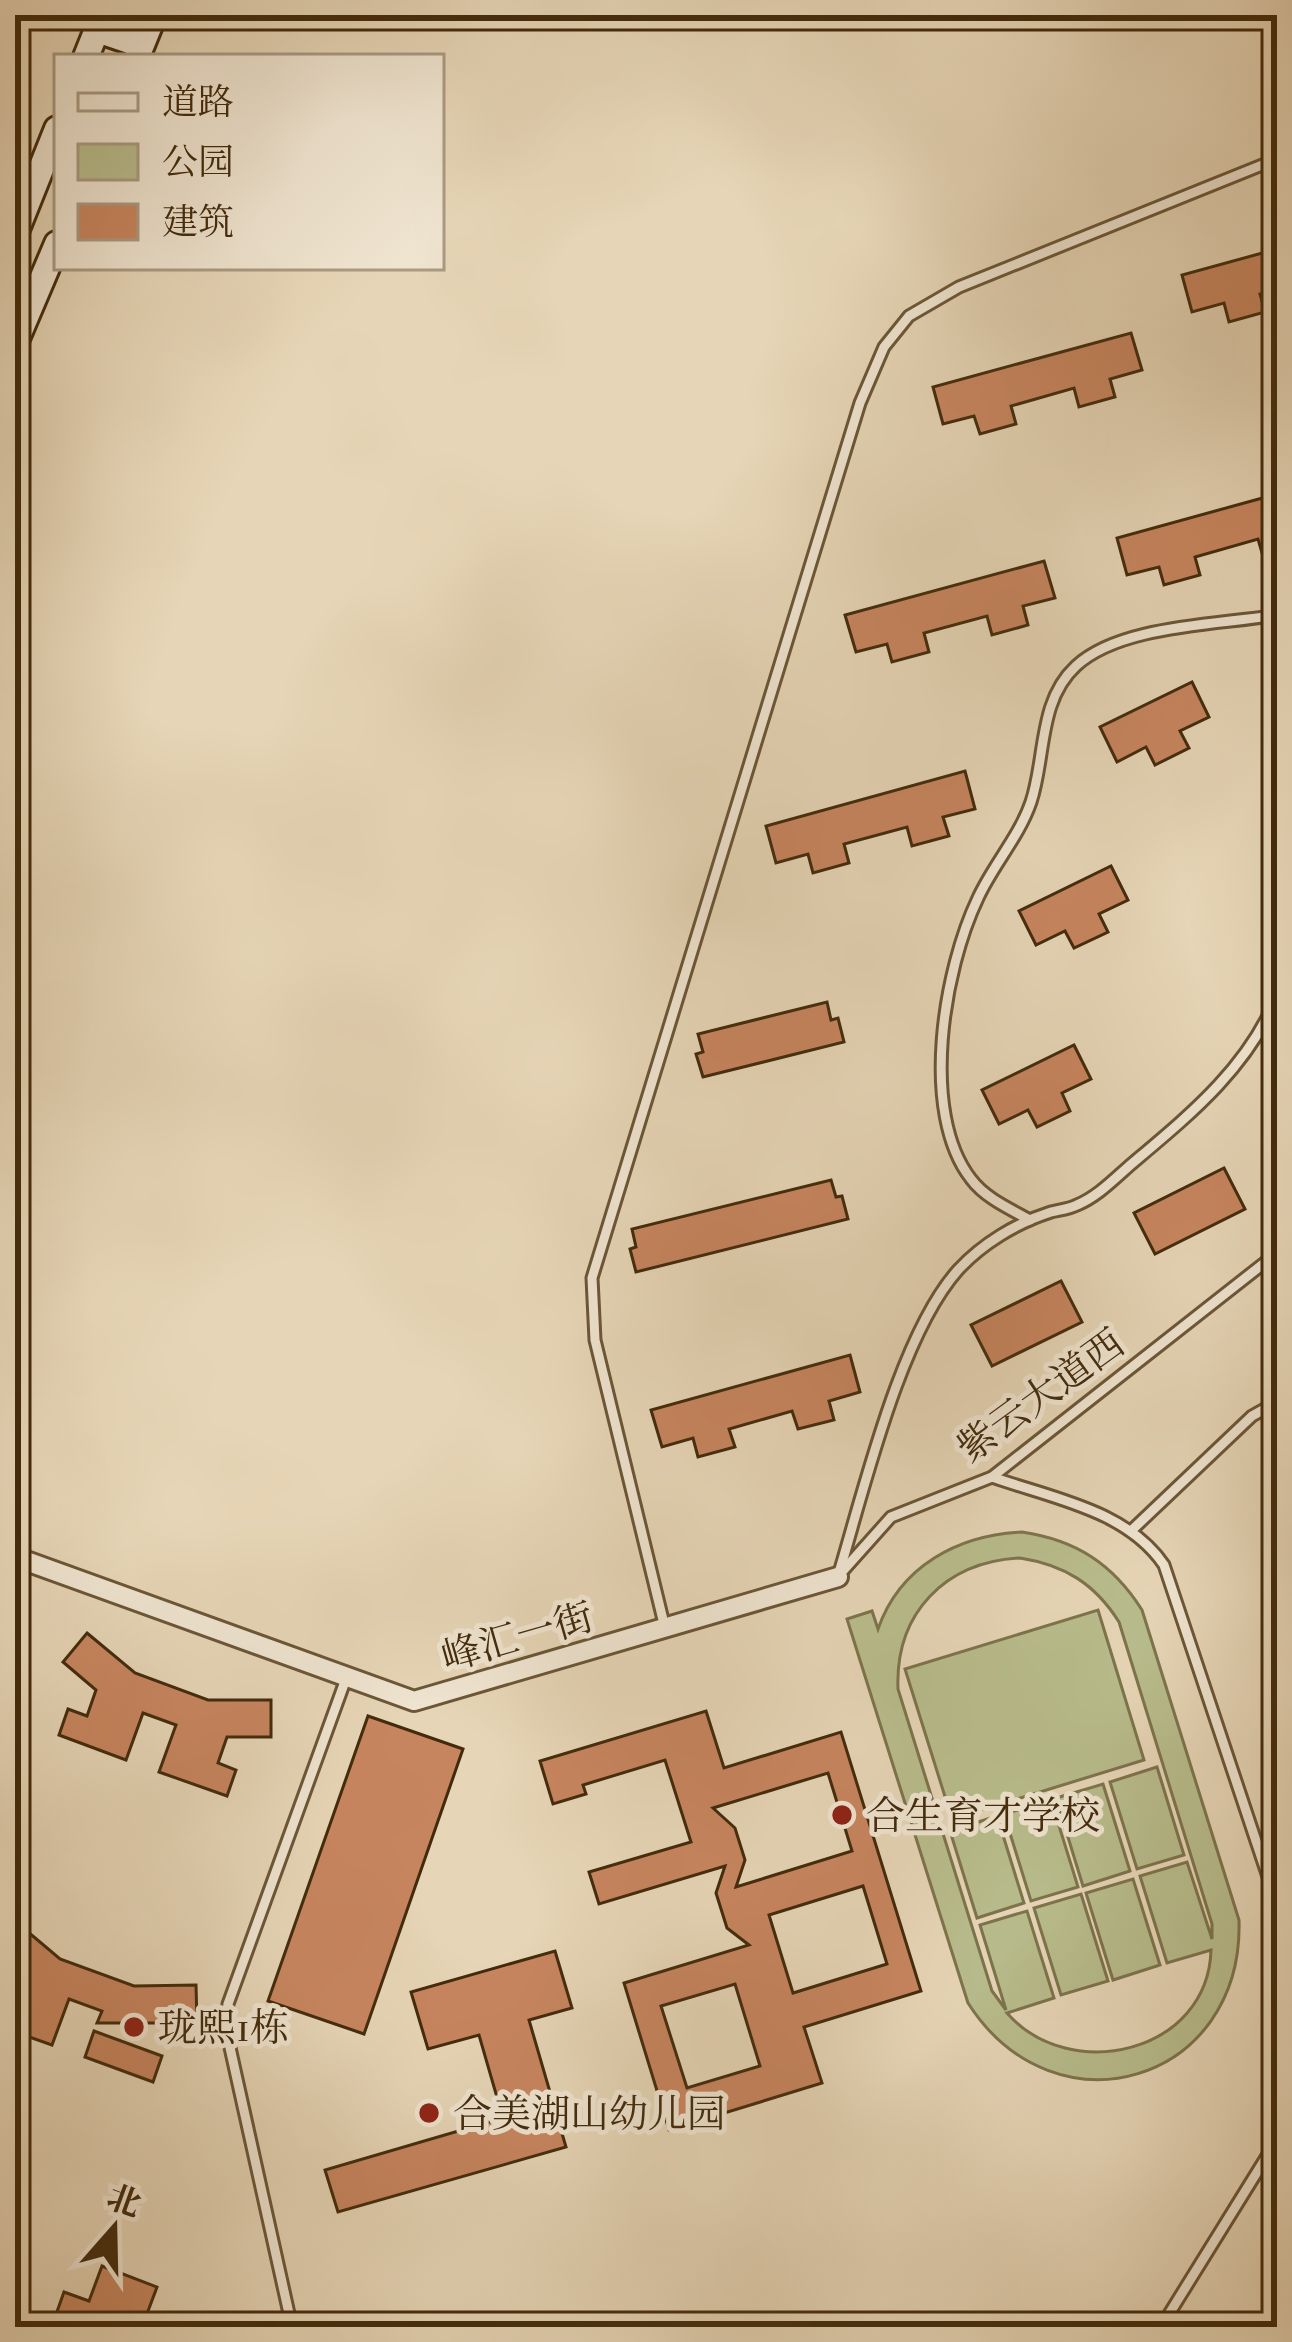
<svg xmlns="http://www.w3.org/2000/svg" width="1292" height="2342" viewBox="0 0 1292 2342" font-family="'IM FELL French Canon','Noto Serif SC',serif">
  <rect width="100%" height="100%" fill="#e6d5b6"/>
  <filter id="stains"><feTurbulence type="fractalNoise" baseFrequency=".00167" numOctaves="4"/><feColorMatrix values="0 0 0 0 .2 0 0 0 0 .09 0 0 0 0 .02 0 0 0 .5 -.17"/></filter>
  <radialGradient id="worn" r=".72"><stop offset=".6" stop-color="#630" stop-opacity="0"/><stop offset="1" stop-color="#630" stop-opacity=".3"/></radialGradient>
  <g fill="#b8bc8c" stroke="#7d744c" stroke-width="3" fill-rule="evenodd">
    <path d="M1022,1532C1076,1540 1113,1564 1142,1610L1239,1920C1244,2083 1055,2139 968,2003L847,1619L872,1611L878,1629C900,1566 958,1535 1022,1532ZM1020,1558C1065,1565 1095,1584 1119,1622L1212,1924V1939L1187,1862L1140,1876L1167,1963L1211,1950C1208,2053 1070,2085 1007,2013L1054,1998L1027,1911L980,1925L1006,2010L992,1991L898,1689C895,1613 945,1562 1020,1558Z"/>
    <path d="M1098,1610L1144,1760L952,1819L905,1669Z"/>
    <path d="M1157,1767L1184,1855L1137,1869L1110,1782Z"/>
    <path d="M1103,1784L1130,1871L1083,1886L1056,1798Z"/>
    <path d="M1051,1800L1078,1887L1031,1901L1004,1814Z"/>
    <path d="M997,1816L1024,1903L977,1918L950,1831Z"/>
    <path d="M1133,1879L1160,1965L1113,1980L1086,1893Z"/>
    <path d="M1081,1894L1108,1981L1061,1995L1034,1908Z"/>
  </g>
  <g fill="#c7855f" stroke="#422b0c" stroke-width="3" fill-rule="evenodd">
    <path d="M1277,249V289L1260,294L1265,312L1229,322L1224,303L1192,312L1182,275Z"/>
    <path d="M1131,333L1142,370L1110,379L1115,397L1079,407L1074,388L1011,406L1016,424L980,434L974,416L943,424L933,387Z"/>
    <path d="M1277,494V586L1272,587L1258,539L1195,557L1200,575L1164,585L1159,567L1127,575L1117,538Z"/>
    <path d="M1044,561L1055,598L1023,606L1028,625L992,635L987,616L924,633L929,652L892,662L887,644L856,652L845,615Z"/>
    <path d="M1192,682L1209,717L1180,731L1189,748L1155,765L1146,747L1117,762L1100,727Z"/>
    <path d="M965,771L975,809L943,817L949,836L912,846L907,827L844,844L849,863L813,873L808,854L776,863L766,826Z"/>
    <path d="M1111,866L1128,900L1099,914L1108,932L1074,948L1065,931L1036,945L1019,911Z"/>
    <path d="M827,1002L831,1020L838,1018L844,1042L703,1077L696,1054L703,1052L698,1034Z"/>
    <path d="M1074,1045L1091,1079L1062,1093L1070,1111L1037,1127L1028,1110L999,1124L982,1090Z"/>
    <path d="M1224,1168L1245,1209L1155,1254L1134,1213Z"/>
    <path d="M831,1180L836,1197L842,1196L848,1219L636,1272L630,1249L636,1247L632,1229Z"/>
    <path d="M1061,1281L1082,1322L992,1366L971,1325Z"/>
    <path d="M850,1355L860,1392L829,1401L834,1420L798,1429L792,1411L729,1429L735,1447L698,1457L693,1438L662,1447L651,1410Z"/>
    <path d="M87,1633L135,1673L208,1700H271V1737H227L218,1763L236,1770L227,1796L159,1772L176,1725L143,1713L126,1760L59,1735L68,1709L87,1716L96,1690L63,1662Z"/>
    <path d="M706,1711L724,1768L841,1732L921,1991L804,2027L822,2083L669,2130L624,1983L749,1945L727,1928L716,1893L725,1866L599,1904L589,1872L691,1842L665,1760L583,1785L586,1794L553,1804L540,1761ZM828,1773L852,1851L736,1887L745,1860L735,1828L713,1808ZM863,1886L887,1964L793,1993L769,1915ZM735,1984L760,2066L687,2088L661,2006Z"/>
    <path d="M368,1716L463,1749L364,2034L268,2001Z"/>
    <path d="M15,1921L60,1959L134,1986L196,1985L197,2023H97L102,2011L69,1999L52,2045L15,2032V1994L22,1975L15,1970Z"/>
    <path d="M555,1951L572,2008L529,2020L566,2147L338,2212L325,2170L503,2118L479,2035L428,2049L411,1992Z"/>
    <path d="M94,2031L162,2056L153,2082L85,2057Z"/>
    <path d="M102,2266L157,2287L142,2327H73L54,2320L64,2292L89,2301Z"/>
  </g>
  <g fill="none" stroke-linecap="round" stroke-linejoin="round">
    <g stroke="#6b5636" stroke-width="15">
      <g id="lane">
        <path d="M1030,1220C1010,1209 985,1198 971,1179C919,1112 944,969 978,898C993,865 1019,837 1031,802C1046,757 1038,701 1076,666C1120,625 1218,625 1277,615"/>
        <path d="M992,1477C1051,1498 1127,1510 1164,1565L1277,1904"/>
        <path d="M1133,1529L1252,1416L1277,1402"/>
        <path d="M841,1573L891,1517L992,1477L1277,1253"/>
        <path d="M838,1576C864,1490 900,1335 958,1270C982,1244 1016,1223 1051,1212C1059,1210 1069,1209 1077,1205C1099,1196 1117,1176 1135,1161C1192,1113 1249,1066 1277,996"/>
        <path d="M665,1628L595,1340L592,1278L860,403L884,347L909,316L959,287L1277,159"/>
        <path d="M292,2327L225,2025L228,2004L347,1676"/>
        <path d="M1161,2327L1267,2156L1277,2145"/>
      </g>
    </g>
    <g stroke="#6b5636" stroke-width="24">
      <path id="street" d="M15,1557L414,1701L838,1577"/>
    </g>
    <g stroke="#422b0c" stroke-width="30">
      <g id="secondary">
        <path d="M97,30L141,45"/>
        <path d="M86,57L102,17"/>
        <path d="M137,57L154,15"/>
        <path d="M15,234L57,129"/>
        <path d="M15,343L57,244"/>
      </g>
    </g>
    <use href="#lane" stroke="#efe4d0" stroke-width="9"/>
    <use href="#street" stroke="#efe4d0" stroke-width="18"/>
    <use href="#secondary" stroke="#efe4d0" stroke-width="24"/>
  </g>
  <g fill="#8f2418" stroke="#efe4d0" stroke-width="4.5">
    <circle cx="842" cy="1815" r="12"/>
    <circle cx="134" cy="2027" r="12"/>
    <circle cx="429" cy="2113" r="12"/>
  </g>
  <g text-anchor="middle" stroke-width="10" stroke-linejoin="round" paint-order="stroke">
    <g font-size="39" fill="#422b0c" stroke="#efe4d0">
      <text transform="translate(1040 1395) rotate(-36)" y="14">紫云大道西</text>
      <text transform="translate(517 1636) rotate(-16)" y="14">峰汇一街</text>
    </g>
    <g font-size="39" fill="#422b0c" stroke="#efe4d0" text-anchor="start">
      <text x="866" y="1829">合生育才学校</text>
      <text x="158" y="2041">珑熙1栋</text>
      <text x="453" y="2127">合美湖山幼儿园</text>
    </g>
  </g>
  <rect width="1292" height="2342" fill="none" stroke="#e6d5b6" stroke-width="60"/>
  <rect x="18" y="18" width="1256" height="2306" fill="none" stroke="#422b0c" stroke-width="6"/>
  <rect x="30" y="30" width="1232" height="2282" fill="none" stroke="#422b0c" stroke-width="3"/>
  <rect x="54" y="54" width="390" height="216" fill="#efe4d0" stroke="#aa9a82" stroke-width="3"/>
  <rect x="78" y="93" width="60" height="18" fill="#efe4d0" stroke="#aa9a82" stroke-width="3"/>
  <text x="162" y="114" font-size="36" fill="#422b0c">道路</text>
  <rect x="78" y="144" width="60" height="36" fill="#b8bc8c" stroke="#aa9a82" stroke-width="3"/>
  <text x="162" y="174" font-size="36" fill="#422b0c">公园</text>
  <rect x="78" y="204" width="60" height="36" fill="#c7855f" stroke="#aa9a82" stroke-width="3"/>
  <text x="162" y="234" font-size="36" fill="#422b0c">建筑</text>
  <g transform="translate(114 2228) rotate(20)" stroke="#efe4d0" stroke-width="9" paint-order="stroke">
  <path d="M0-9L21 45L0 30L-21 45Z" fill="#422b0c"/>
  <text y="-18" font-size="33" font-weight="bold" text-anchor="middle" fill="#422b0c">北</text>
  </g>
  <rect width="100%" height="100%" filter="url(#stains)"/>
  <rect width="100%" height="100%" fill="url(#worn)"/>
</svg>
